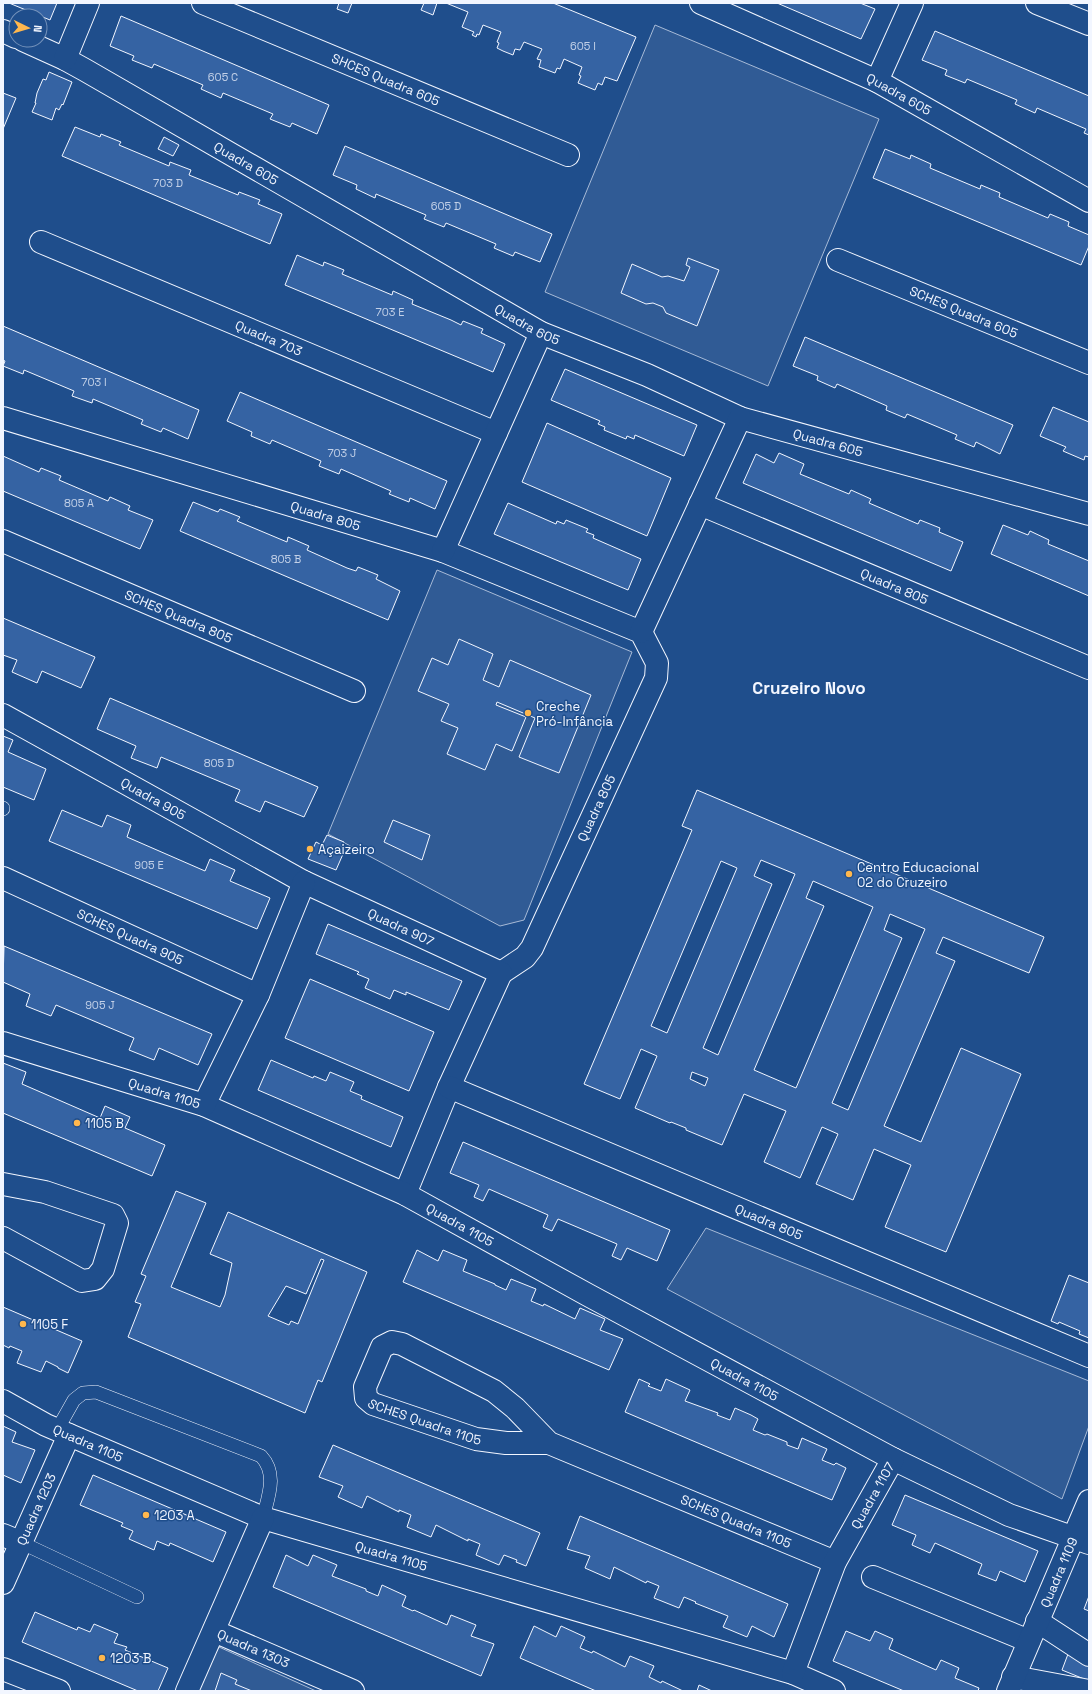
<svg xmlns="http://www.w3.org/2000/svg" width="1092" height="1694" viewBox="0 0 1092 1694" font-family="'Space Grotesk',sans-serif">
  <rect width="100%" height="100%" fill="#1f4e8c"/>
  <g fill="#305b95" stroke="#a8bbd7">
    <path d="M655,25L879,119L768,386L545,292Z"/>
    <path d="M437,570L632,652L524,920L500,926L328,834Z"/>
    <path d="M706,1228L1089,1381V1426L1062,1499L667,1289Z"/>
    <path d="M219,1647L316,1691H195Z"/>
  </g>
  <g fill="#3563a3" stroke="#f2f6ff" fill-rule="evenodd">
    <path d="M9,3H57L50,20Z"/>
    <path d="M339,3H352L348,13L337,9Z"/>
    <path d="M424,3H437L433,15L421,10Z"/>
    <path d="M446,3H553L636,37L617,81L605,77L602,85L598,83L595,90L578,83L581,76L579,75L582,67L564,59L560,69L557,68L555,73L539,67L541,60L537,59L542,49L524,42L520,50L515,49L513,55L503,51L497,48L499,43L497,42L501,32L483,25L479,35L477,34L476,37L472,35L474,32L462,27L468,12Z"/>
    <path d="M777,3H860L875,9L861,39Z"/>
    <path d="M121,16L329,105L317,134L292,123L290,127L270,119L273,114L223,93L221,98L201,89L203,85L154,64L152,68L132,60L134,56L110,46Z"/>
    <path d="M935,31L1089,96V135L1084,133L1086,129L1037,108L1035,113L1015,104L1017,100L967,79L965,83L945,75L947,70L922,60Z"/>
    <path d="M49,72L72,82L63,105L62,104L59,110L56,108L52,120L32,112L36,103H35L37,93L43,79L46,80Z"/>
    <path d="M3,93L16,98L3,129Z"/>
    <path d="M75,127L100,137L101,134L121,142L119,145L169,166L170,162L191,170L189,175L238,195L239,192L260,200L258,204L282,214L270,244L62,156Z"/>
    <path d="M164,137L179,145L173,156L158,149Z"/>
    <path d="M345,146L552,234L540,262L515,252L513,256L494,248L496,244L446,223L444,227L424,219L426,215L376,194L375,198L356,189L357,185L333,175Z"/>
    <path d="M885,149L910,159L911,155L931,164L930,168L980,189L981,185L1000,193L999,197L1048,218L1050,214L1069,222L1068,226L1089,235V246L1081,265L873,178Z"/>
    <path d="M297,255L323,266L324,262L344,270L342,274L392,295L393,291L413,300L412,304L451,320L461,325L463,321L483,329L481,333L505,344L493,372L285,285Z"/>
    <path d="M688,258L719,270L697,326L666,313L663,307L653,303L646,304L621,293L632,264L662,277L668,276L684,281L690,267L686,265Z"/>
    <path d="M3,326L199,410L188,439L163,428L161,432L141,424L143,420L93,399L92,403L72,396L74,391L24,370L23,374L3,366L5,361L3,360Z"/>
    <path d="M805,337L1013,425L1000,454L976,442L974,447L955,439L957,435L907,414L905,418L886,410L887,406L837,384L835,388L817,380L818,376L793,366Z"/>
    <path d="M565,369L697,425L684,456L635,435L634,439L627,436L626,439L604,430L605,427L598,424L600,421L551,400Z"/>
    <path d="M240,392L447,481L435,509L410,498L409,502L389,494L391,491L341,469L339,474L319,466L321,461L272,440L270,444L251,436L252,432L227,421Z"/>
    <path d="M1053,407L1089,422V457L1085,456L1084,460L1063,451L1066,447L1040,436Z"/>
    <path d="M547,423L671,478L647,536L522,482Z"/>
    <path d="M779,453L804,464L800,474L849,494L851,490L871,499L869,503L918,524L920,520L940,528L939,532L963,542L951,571L743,483L756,454L774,463Z"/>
    <path d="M3,456L39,472L41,468L61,476L59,480L108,501L110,497L130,506L128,510L153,520L140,549L3,491Z"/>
    <path d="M193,502L218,512L220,509L240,517L237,521L287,542L288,537L309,546L307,550L347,568L356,571L358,567L378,575L376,579L400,591L388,620L180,531Z"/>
    <path d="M508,503L556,524L557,521L564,524L566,520L588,529L586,532L594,535L593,538L641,559L628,590L494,534Z"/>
    <path d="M1003,525L1028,535L1030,531L1049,540L1048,544L1089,561V596L991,554Z"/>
    <path d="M3,618L95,657L81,688L42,671L37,683L12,672L17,660L3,655Z"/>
    <path d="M459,639L493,654L483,680L499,687L510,660L591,695L559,773L519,757L535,718L497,702L496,705L526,717L512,751L496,744L485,770L447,754L458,728L441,721L449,704L418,691L432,658L448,665Z"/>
    <path d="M110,698L318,787L304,817L265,801L260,812L235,801L240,790L161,757L157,768L131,758L136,746L97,729Z"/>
    <path d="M3,736L13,740L8,752L46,769L34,800L3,787Z"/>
    <path d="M697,790L1044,937L1029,973L943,937L936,953L955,961L884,1126L921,1142L961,1048L1021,1074L946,1252L885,1227L911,1165L874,1149L853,1200L816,1184L838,1134L822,1127L800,1178L764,1162L786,1111L744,1094L722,1145L686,1130V1128L671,1122L670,1123L635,1108L657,1056L641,1049L620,1099L584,1084L692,830L682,826ZM761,860L795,874L718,1055L703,1048L772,884L754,876ZM721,861L737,868L667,1033L651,1026ZM813,881L873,907L796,1088L754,1070L824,906L806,898ZM890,914L925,929L848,1110L832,1103L902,938L884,930ZM692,1072L708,1078L705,1086L690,1079Z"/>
    <path d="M62,810L102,827L107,815L131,825L127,837L205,871L210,859L235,870L230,881L270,898L257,929L49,841Z"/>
    <path d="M393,820L430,835L422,860L384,842Z"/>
    <path d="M327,835L344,842L339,853L343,854L336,870L308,859L316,842L322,845Z"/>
    <path d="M328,924L462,981L449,1010L406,992V995L394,990L390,999L365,988L369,979L357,974L359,972L316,954Z"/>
    <path d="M4,946L212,1034L198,1065L159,1048L154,1060L129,1050L134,1038L56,1005L51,1016L26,1006L30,994L3,982Z"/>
    <path d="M310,979L434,1032L409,1091L285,1038Z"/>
    <path d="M271,1060L313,1078L314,1076L326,1081L330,1072L354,1082L350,1091L362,1096L361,1099L403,1117L391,1147L258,1090Z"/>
    <path d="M3,1063L26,1072L22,1084L100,1118L105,1106L130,1117L125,1128L165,1145L152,1176L3,1113Z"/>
    <path d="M463,1142L670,1230L657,1261L627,1248L621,1260L612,1256L617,1244L558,1219L552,1231L543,1227L548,1215L489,1189L483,1201L474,1197L479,1185L450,1173Z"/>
    <path d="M176,1191L206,1203L171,1287L220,1307L225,1295L232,1263L210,1254L228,1212L367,1272L322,1382L318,1380L305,1413L128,1337L141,1304L135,1302L146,1276L141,1274ZM321,1259L324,1260L298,1324L291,1321L289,1325L268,1316L286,1286L306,1294Z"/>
    <path d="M417,1250L438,1261L443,1250L467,1260L463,1271L495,1284V1285L506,1290L511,1279L536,1289L531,1301L543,1306L544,1304L575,1319L580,1308L605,1319L600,1330L623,1339L609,1370L403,1282Z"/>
    <path d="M1069,1275L1089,1283V1338L1079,1334L1080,1331L1059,1322L1058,1324L1051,1321Z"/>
    <path d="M3,1307L82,1341L68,1373L58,1368V1367L46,1361L41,1372L17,1363L22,1351L10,1346L9,1348L3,1345Z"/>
    <path d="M639,1379L650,1384L648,1386L661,1391L666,1379L690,1390L685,1401L718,1413L717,1415L730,1420L735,1408L751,1415L758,1419L753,1430L765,1435L767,1434L787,1442V1445L798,1449L802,1438L827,1449L822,1460L834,1465L836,1463L846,1468L832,1500L625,1412Z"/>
    <path d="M3,1426L16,1432L12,1442L35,1450L21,1483L3,1475Z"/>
    <path d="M333,1445L540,1533L526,1566L516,1562L517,1560L504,1555L499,1565L476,1555L480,1544L468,1539V1541L436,1525L431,1537L407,1527L411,1515L399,1510V1512L367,1496L362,1508L338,1497L343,1486L319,1477Z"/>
    <path d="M93,1475L226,1532L213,1562L170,1543L169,1546L157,1541L154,1550L129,1539L133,1531L121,1526L123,1523L80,1505Z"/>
    <path d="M905,1495L1038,1551L1025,1582L1000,1571L996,1581L978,1574L982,1564L935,1543L930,1553L912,1545L916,1535L892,1525Z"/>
    <path d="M580,1516L788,1604L774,1637L752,1626L747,1637L723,1627L728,1616L695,1603L696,1602L684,1597L679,1608L654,1598L659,1586L647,1581L646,1583L614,1567L610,1579L585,1568L590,1556L567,1549Z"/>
    <path d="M286,1555L308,1566L313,1555L337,1565L332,1576L366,1589V1591L378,1596L382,1585L406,1596L402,1606L413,1611L414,1610L447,1625L451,1615L476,1625L471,1636L494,1644L481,1676L273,1587Z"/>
    <path d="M1089,1596V1611L1084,1609Z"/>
    <path d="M35,1612L77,1630L78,1627L90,1632L94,1624L118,1634L114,1643L127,1647L125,1650L168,1668L158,1691H138L22,1642Z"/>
    <path d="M534,1626L556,1637L561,1626L585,1637L580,1648L592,1653L593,1651L625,1667L630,1656L654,1666L649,1677L661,1683L662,1681L683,1691H596L520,1658Z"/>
    <path d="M846,1631L870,1641L875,1631L893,1639L889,1649L936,1670L941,1660L959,1668L955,1678L979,1688L978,1691H904L833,1661Z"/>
    <path d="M1068,1654L1089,1662V1681L1062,1670Z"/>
    <path d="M221,1673L237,1680L235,1684L252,1691H215Z"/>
    <path d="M699,1685L712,1691H697Z"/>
  </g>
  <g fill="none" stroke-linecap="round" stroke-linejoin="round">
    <g stroke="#f2f6ff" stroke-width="14">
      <g id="service">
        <path d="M3,808V809"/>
        <path d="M57,1430L74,1400L83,1393L96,1392L261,1456C278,1474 268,1497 263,1518"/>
        <path d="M22,1543L137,1597"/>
      </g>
    </g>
    <g stroke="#f2f6ff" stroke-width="24">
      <g id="minor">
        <path id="s1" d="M203,3L568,155"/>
        <path id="s2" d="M701,3L877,81L1089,201"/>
        <path d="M1037,3L1089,24"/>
        <path d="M3,31L16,37"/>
        <path id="s3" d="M23,40L65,59L85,70L541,333L647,375L740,418L1089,514"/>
        <path d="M65,59L88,3"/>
        <path d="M877,81L912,3"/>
        <path id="s4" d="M41,242L496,433"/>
        <path id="s5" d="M838,260L1089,363"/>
        <path id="s6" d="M3,418L443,551L641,632L657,663L656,678L532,948L525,957L501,973"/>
        <path id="s7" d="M700,504L1089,668"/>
        <path id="s8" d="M3,541L354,691"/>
        <path d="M443,551L541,333"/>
        <path d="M641,632L740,418"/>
        <path id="s9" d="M3,715L304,882L501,973L449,1087L405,1194"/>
        <path id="s10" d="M3,878L258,995"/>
        <path id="s11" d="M3,1043L204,1105L405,1194L588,1295L893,1459L1009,1515L1089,1543"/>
        <path id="s12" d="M449,1087L1089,1356"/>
        <path d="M204,1105L258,995L304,882"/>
        <path d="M3,1184L45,1192L113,1215L117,1223L103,1269L95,1279L82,1281L3,1238"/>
        <path id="s13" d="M3,1401L46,1425L263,1518L793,1673L834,1691"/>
        <path id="s14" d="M549,1443L515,1408L494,1391L402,1344L392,1342L382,1347L365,1387L366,1398L373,1404L476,1439L506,1443H549L835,1562"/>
        <path d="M3,1535L22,1543"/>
        <path d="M873,1577L1029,1641"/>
        <path id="s15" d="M3,1583L69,1435"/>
        <path d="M1037,1621L1089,1655"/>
        <path id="s16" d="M214,1631L353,1691"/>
        <path d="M3,1669L59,1691"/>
        <path id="s17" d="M793,1673L835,1562L893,1459"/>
        <path d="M1013,1677L1089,1691"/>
        <path d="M187,1691L263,1518"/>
        <path id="s18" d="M1008,1691L1089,1501"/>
      </g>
    </g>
    <use href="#service" stroke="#1f4e8c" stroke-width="13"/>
    <use href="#minor" stroke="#1f4e8c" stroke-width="22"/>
  </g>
  <g fill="#ffb74d" stroke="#1f4e8c" stroke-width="1.5">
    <circle cx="528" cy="713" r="4"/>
    <circle cx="310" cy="849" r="4"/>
    <circle cx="849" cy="874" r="4"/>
    <circle cx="77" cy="1123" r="4"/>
    <circle cx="23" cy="1324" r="4"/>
    <circle cx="146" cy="1515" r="4"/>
    <circle cx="102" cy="1658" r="4"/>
  </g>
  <g text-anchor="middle" stroke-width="3" stroke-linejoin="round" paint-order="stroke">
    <g font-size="11" fill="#c3d1e8">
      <text x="583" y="50">605 I</text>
      <text x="223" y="81">605 C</text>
      <text x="168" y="187">703 D</text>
      <text x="446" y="210">605 D</text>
      <text x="390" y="316">703 E</text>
      <text x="94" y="386">703 I</text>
      <text x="342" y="457">703 J</text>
      <text x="79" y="507">805 A</text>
      <text x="286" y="563">805 B</text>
      <text x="219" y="767">805 D</text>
      <text x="149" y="869">905 E</text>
      <text x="100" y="1009">905 J</text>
    </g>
    <g font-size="13" fill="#f2f6ff" stroke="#1f4e8c">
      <text dy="5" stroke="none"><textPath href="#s1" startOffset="198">SHCES Quadra 605</textPath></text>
      <text dy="5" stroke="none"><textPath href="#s2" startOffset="218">Quadra 605</textPath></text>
      <text dy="5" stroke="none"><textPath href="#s3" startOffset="255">Quadra 605</textPath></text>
      <text dy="5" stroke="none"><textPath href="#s5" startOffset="136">SCHES Quadra 605</textPath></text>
      <text dy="5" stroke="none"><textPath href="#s3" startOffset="579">Quadra 605</textPath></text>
      <text dy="5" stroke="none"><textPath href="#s4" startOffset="247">Quadra 703</textPath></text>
      <text dy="5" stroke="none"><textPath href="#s3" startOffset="903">Quadra 605</textPath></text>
      <text dy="5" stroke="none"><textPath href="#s6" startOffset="337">Quadra 805</textPath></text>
      <text dy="5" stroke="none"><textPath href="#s7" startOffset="211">Quadra 805</textPath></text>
      <text dy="5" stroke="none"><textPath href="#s8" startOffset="191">SCHES Quadra 805</textPath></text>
      <text dy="5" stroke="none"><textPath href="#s9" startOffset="172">Quadra 905</textPath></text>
      <text transform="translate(596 808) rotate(-65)" y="5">Quadra 805</text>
      <text dy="5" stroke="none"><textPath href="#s9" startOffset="451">Quadra 907</textPath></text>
      <text dy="5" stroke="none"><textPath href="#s10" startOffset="140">SCHES Quadra 905</textPath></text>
      <text dy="5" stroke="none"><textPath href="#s11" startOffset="169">Quadra 1105</textPath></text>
      <text dy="5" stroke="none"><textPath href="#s12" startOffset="347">Quadra 805</textPath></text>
      <text dy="5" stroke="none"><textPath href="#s11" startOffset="493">Quadra 1105</textPath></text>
      <text dy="5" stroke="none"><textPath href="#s11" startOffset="817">Quadra 1105</textPath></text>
      <text dy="5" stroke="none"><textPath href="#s14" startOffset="319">SCHES Quadra 1105</textPath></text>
      <text dy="5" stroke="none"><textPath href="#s13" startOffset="95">Quadra 1105</textPath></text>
      <text dy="5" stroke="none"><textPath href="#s17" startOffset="195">Quadra 1107</textPath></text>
      <text dy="5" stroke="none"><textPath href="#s15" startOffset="81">Quadra 1203</textPath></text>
      <text dy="5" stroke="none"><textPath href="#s14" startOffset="649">SCHES Quadra 1105</textPath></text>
      <text dy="5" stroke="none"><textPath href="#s13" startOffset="419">Quadra 1105</textPath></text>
      <text dy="5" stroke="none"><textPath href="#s18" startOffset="129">Quadra 1109</textPath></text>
      <text dy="5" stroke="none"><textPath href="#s16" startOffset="43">Quadra 1303</textPath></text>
    </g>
    <g font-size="13" fill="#f2f6ff" stroke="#1f4e8c" text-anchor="start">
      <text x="536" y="711">Creche<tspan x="536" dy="15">Pró-Infância</tspan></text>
      <text x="318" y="854">Açaizeiro</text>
      <text x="857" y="872">Centro Educacional<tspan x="857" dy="15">02 do Cruzeiro</tspan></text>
      <text x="85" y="1128">1105 B</text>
      <text x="31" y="1329">1105 F</text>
      <text x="154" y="1520">1203 A</text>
      <text x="110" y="1663">1203 B</text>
    </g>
    <g font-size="17" font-weight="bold" fill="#f2f6ff" stroke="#1f4e8c">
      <text x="809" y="694">Cruzeiro Novo</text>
    </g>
  </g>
  <rect width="1092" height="1694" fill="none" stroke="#f2f6ff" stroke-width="8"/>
  <g transform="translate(28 28) rotate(95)"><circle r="19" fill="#1f4e8c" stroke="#7391ba"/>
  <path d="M0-3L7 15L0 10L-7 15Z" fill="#ffb74d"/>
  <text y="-6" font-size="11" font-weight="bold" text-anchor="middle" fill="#f2f6ff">N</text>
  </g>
</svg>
